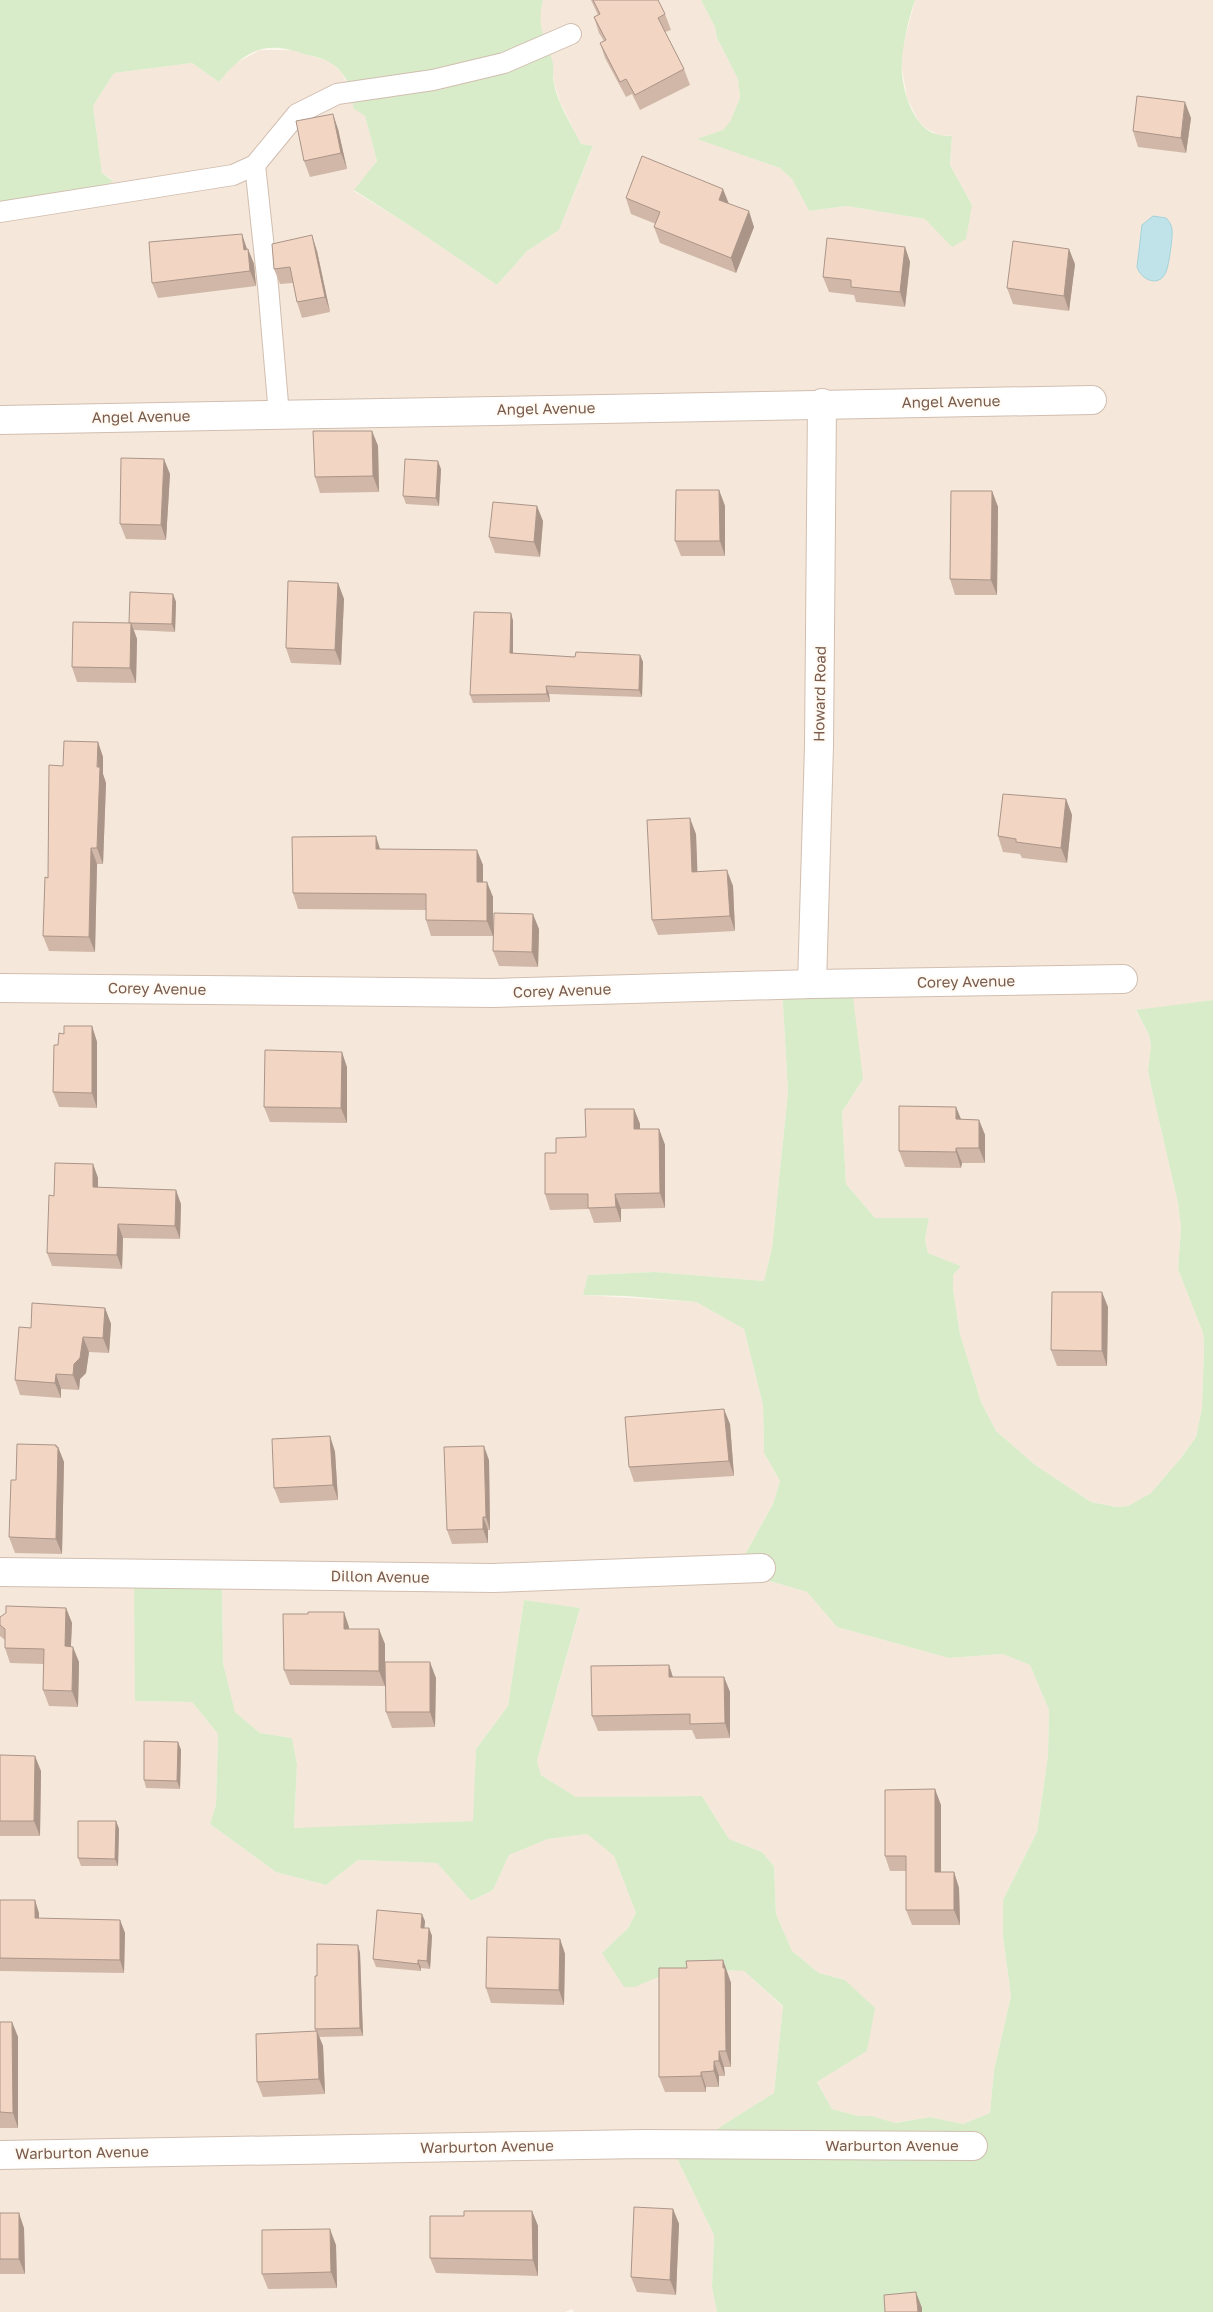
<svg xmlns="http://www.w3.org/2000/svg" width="1213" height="2312" viewBox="0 0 1213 2312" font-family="'Golos Text',sans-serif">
  <rect width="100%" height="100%" fill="#fdf6ec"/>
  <path fill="#f5e8da" d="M543,0H701L715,27L717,38L738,79L740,98L730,123L723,130L698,139L780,168L792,179L809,211L847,206L925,219L972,205L950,165L952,136L939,135L927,129L919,122L907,98L901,63L903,46L915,0H1213V1000L1136,1011L1149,1035L1151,1045L1148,1070L1151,1086L1178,1203L1181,1228L1178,1269L1203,1333L1204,1347L1202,1408L1196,1437L1181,1458L1151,1493L1128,1506L1117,1507L1091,1502L1034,1464L996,1431L981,1402L960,1334L953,1289V1275L961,1266L928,1253L925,1240L929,1218H875L846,1184L842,1112L863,1079L782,988L788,1092L772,1248L764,1281L655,1272L589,1275L583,1295L696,1302L744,1329L763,1405L764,1453L780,1481L773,1504L736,1571L807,1592L837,1627L949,1658L1003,1654L1030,1665L1049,1710L1048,1756L1037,1832L1003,1900V1937L1011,1996L994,2070L990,2113L963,2124L930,2117L894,2123L872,2116H858L832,2109L817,2082L867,2051L845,1980L819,1973L792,1951L776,1914L774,1866L762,1852L729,1839L702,1796L576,1797L541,1775L537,1761L580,1609L524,1600L508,1706L476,1749L474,1821L294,1829L297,1764L292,1738L260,1733L235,1713L223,1663L222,1578L135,1701L192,1702L218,1734L216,1805L210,1824L276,1872L326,1885L358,1860L437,1863L471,1901L493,1890L509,1855L548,1839L587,1834L614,1856L636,1913L628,1928L602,1953L679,1968L744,1971L783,2007L774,2093L693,2144L673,2150L714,2235L712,2287L717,2312H574L572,2309L565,2312H0V216L113,180L102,173L93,106L114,73L192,63L219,82L234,64L260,50H292L331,62L341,72L354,96V108L365,116L377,161L354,191L418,231L497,285L527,251L559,230L593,147L581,144L560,102L554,83L552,63L541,30L539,15Z"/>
  <g fill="#d8ecc9">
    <path d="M0,0H543C535,31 548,37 553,64C554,70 552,77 554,84C558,105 572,125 581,144L593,146L559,230L527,251L497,285L418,231L354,190L377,161L365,116L353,108C354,92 345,70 329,62C322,58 312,56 304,54C291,49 275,46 262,49C243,54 230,68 219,82L192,63L114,73L93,106L102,173L113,181L87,200L0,216Z"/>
    <path d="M701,0H915C909,17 903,43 902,61C900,82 909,115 926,129C934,135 943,136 952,136L950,165L972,205L966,239L952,247L925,219L847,206L809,211L792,179L780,168L697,139L723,130L730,122L740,98L738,79L717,38L715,27Z"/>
    <path d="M782,987L852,989L863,1079L842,1112L846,1184L875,1218H929L925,1240L928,1253L961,1266L953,1275V1289L960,1334L981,1402L996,1431L1034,1464L1091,1502L1117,1507L1128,1506L1151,1493L1181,1458L1196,1437L1202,1408L1204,1347L1203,1333L1178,1269L1181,1228L1178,1203L1151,1086L1148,1070L1151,1045L1149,1035L1136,1010L1213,1000V2312H717L712,2287L714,2235L673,2150L693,2144L774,2093L783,2006L744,1971L679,1968L635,1987H624L602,1953L628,1928L636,1913L614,1856L587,1834L548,1839L509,1855L493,1890L471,1901L437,1863L358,1860L326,1885L276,1872L210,1824L216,1805L218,1734L192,1702L135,1701L134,1581L222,1577L223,1663L235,1712L260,1733L292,1738L297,1764L294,1828L473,1821L476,1749L508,1706L524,1600L580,1608L537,1761L541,1775L576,1797L702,1796L729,1839L762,1852L774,1866L776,1914L792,1951L819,1973L845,1980L875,2008L867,2051L817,2082L832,2109L858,2116H872L895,2123L930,2117L963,2124L990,2113L994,2070L1011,1996L1003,1937V1900L1037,1832L1048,1756L1049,1710L1030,1665L1003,1654L949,1658L837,1627L807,1592L736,1571L773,1504L780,1481L764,1453L763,1405L744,1329L696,1302L626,1296L583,1295L588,1275L655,1272L764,1281L772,1248L788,1092Z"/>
  </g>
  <path fill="#bfe3e8" stroke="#a5d3da" d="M1153,216L1166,218C1169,221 1171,224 1172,229C1173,236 1169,265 1166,272C1159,288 1141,280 1137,267L1142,225Z"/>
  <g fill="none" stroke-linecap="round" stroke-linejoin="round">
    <g stroke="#d1beb0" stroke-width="22">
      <g id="service">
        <path d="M255,165L268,286L279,415"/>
        <path d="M0,212L233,175L255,165L297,114L337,94L433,80L504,63L571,34"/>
      </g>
    </g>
    <g stroke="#d1beb0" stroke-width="30">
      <g id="minor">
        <path d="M0,420L1092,400"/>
        <path d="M812,984L819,746L822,403"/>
        <path d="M0,988L494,993L812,984L1123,979"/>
        <path d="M0,1572L493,1578L761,1568"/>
        <path d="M0,2155L643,2144L973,2146"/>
      </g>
    </g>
    <use href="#service" stroke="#fff" stroke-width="20"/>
    <use href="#minor" stroke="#fff" stroke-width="28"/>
  </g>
  <g fill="#d1b7a8">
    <path d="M591,0H658L665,14L671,30L665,32L684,69L690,85L640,110L632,94L626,97L605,58L600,43L604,41L599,33L594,17L598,15Z"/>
    <path d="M1191,118L1186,153L1138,147L1133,131Z"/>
    <path d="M338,129L347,169L310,177L304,161Z"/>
    <path d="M626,198L728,204L754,227L736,273L660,243L654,227L656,224L631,214Z"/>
    <path d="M905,247L910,262L905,307L856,302L854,295L829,292L823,277Z"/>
    <path d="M247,249H248L254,264L256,286L158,298L152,283Z"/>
    <path d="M317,251L330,312L302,318L297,302L293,283L280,284L274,269Z"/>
    <path d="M1075,264L1069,311L1013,304L1007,288Z"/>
    <path d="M372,431L378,446L379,492L320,493L315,477Z"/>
    <path d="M441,469L439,506L406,504L403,496Z"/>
    <path d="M170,474L166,540L126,539L120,524Z"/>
    <path d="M719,490L725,506V556H681L675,541Z"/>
    <path d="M992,491L998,507L997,595H955L950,579Z"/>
    <path d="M543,521L540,557L495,553L489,537Z"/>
    <path d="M338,583L344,599L341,665L291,663L286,648Z"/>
    <path d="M173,594L176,602L175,632L134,630L137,639L136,683L77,682L72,667L130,623H129Z"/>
    <path d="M511,613L513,621V653L575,657L640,655L643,662L642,697L549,694L550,702L473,703L470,695Z"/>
    <path d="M98,742L103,757V774L106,783L103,864H97L95,952L49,951L43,936L48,878L63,766Z"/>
    <path d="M1066,799L1072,815L1067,863L1022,858L1020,854L1003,852L998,836Z"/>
    <path d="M696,834L697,872L733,886L735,931L658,935L652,920Z"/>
    <path d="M380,849L483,865V882L493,897V936H431L426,920V910L298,909L293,893Z"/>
    <path d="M539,929L538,967L499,966L493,951Z"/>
    <path d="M92,1026L97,1042V1108L59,1107L53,1092L58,1045L64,1034Z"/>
    <path d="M347,1067V1123L270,1122L264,1107Z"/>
    <path d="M956,1107L961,1119L979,1120L985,1135V1163H962L961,1168L905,1167L899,1151Z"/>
    <path d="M634,1109L640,1124V1129H659L665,1145V1208L621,1209V1222L594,1223L589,1209L550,1210L545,1194L556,1153L586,1137Z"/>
    <path d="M93,1164L98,1178V1187L181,1204L180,1239L123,1238L122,1269L52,1266L47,1253L54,1196Z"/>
    <path d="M1108,1307L1107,1366H1057L1051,1350Z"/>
    <path d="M105,1308L111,1324L109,1353L89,1352L86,1373L80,1379L79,1390L61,1389V1398L20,1395L15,1380L31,1328Z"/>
    <path d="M730,1424L734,1476L634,1482L629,1467Z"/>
    <path d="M330,1436L335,1452L338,1500L280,1503L274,1488Z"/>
    <path d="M56,1445L57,1447H58L64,1462L62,1554L15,1553L9,1537L16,1480Z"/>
    <path d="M489,1460L490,1530H488V1543L452,1544L447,1530Z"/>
    <path d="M66,1608L72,1623L71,1647L79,1662L78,1707L49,1706L43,1690L44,1664L10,1663L5,1648V1640L0,1636V1617Z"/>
    <path d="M308,1614L349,1627V1629L385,1644V1686L290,1685L284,1670Z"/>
    <path d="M669,1665L673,1677H724L730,1692V1738L696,1739L692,1730L598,1731L592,1716Z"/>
    <path d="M436,1678L435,1727L392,1728L386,1712Z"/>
    <path d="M178,1742L181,1750L180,1789L146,1788L144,1780Z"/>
    <path d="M0,1755L41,1771L40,1836H0Z"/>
    <path d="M941,1805V1872H954L959,1888L960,1925H912L906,1910V1871H890L885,1856Z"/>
    <path d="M116,1821L119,1829L118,1866H81L78,1858Z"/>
    <path d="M0,1900L39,1913V1919L120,1920L125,1933L124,1973L0,1971Z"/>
    <path d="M425,1921L424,1928H429L432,1936L430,1969L421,1968V1971L376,1967L373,1959Z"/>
    <path d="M560,1939L565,1954L564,2005L491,2003L486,1988Z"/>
    <path d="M358,1945L360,1953L363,2036L319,2037L323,2046L325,2094L263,2097L257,2082L315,2031V2029Z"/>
    <path d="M723,1960L731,1983V2067H724L725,2076H719V2087H706V2092H665L659,2077L687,1968Z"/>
    <path d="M0,2022H12L18,2037V2128H0Z"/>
    <path d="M673,2209L679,2224L676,2295L637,2292L631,2277Z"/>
    <path d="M532,2211L538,2226V2276L436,2273L430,2258L464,2216Z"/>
    <path d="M0,2213L24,2228L25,2274H0Z"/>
    <path d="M336,2245L337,2288L268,2289L262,2274Z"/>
  </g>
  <g fill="#aa9588">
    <path d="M1185,102L1191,118L1186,153L1181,138Z"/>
    <path d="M333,114L338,129L347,169L341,153Z"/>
    <path d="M723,189L729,204L719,200Z"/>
    <path d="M749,211L754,227L736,273L731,258Z"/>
    <path d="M242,234L247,249L244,250Z"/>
    <path d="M312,235L317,251L330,312L325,297Z"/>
    <path d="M905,247L910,262L905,307L900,292Z"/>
    <path d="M248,249L254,264L256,286L250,271Z"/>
    <path d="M1069,249L1075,264L1069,311L1064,296Z"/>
    <path d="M372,431L378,446L379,492L373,476Z"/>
    <path d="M164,459L170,474L166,540L161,525Z"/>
    <path d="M438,461L441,469L439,506L436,498Z"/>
    <path d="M719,490L725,506V556L720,541Z"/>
    <path d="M992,491L998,507L997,595L991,580Z"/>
    <path d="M537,506L543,521L540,557L534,542Z"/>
    <path d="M338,583L344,599L341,665L335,650Z"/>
    <path d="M173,594L176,602L175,632L172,624Z"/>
    <path d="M511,613L513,621V661L510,653Z"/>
    <path d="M131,623L137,639L136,683L130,668Z"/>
    <path d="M640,655L643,662L642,697L639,690Z"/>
    <path d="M546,686L549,694L550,702L547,694Z"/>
    <path d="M98,742L103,757V774L106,783L103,864L97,848Z"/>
    <path d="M1066,799L1072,815L1067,863L1061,848Z"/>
    <path d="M690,818L696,834L698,887L692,872Z"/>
    <path d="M376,836L381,852L376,849Z"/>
    <path d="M91,848L97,864L95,952L89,937Z"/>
    <path d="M477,850L483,865V897L477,882Z"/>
    <path d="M727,870L733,886L735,931L730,916Z"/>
    <path d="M487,882L493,897V936L487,921Z"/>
    <path d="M533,914L539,929L538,967L532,952Z"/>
    <path d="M92,1026L97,1042V1108L92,1093Z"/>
    <path d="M342,1052L347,1067V1123L341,1108Z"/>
    <path d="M956,1107L962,1122L956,1119Z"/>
    <path d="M634,1109L640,1124V1145L634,1129Z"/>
    <path d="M979,1120L985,1135V1163L979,1148Z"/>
    <path d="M659,1129L665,1145V1208L660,1193Z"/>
    <path d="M956,1148L962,1163L961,1168L956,1152Z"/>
    <path d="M93,1164L98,1178V1201L93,1187Z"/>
    <path d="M176,1190L181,1204L180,1239L175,1226Z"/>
    <path d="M615,1194L621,1209V1222L616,1207Z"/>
    <path d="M118,1224L123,1238L122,1269L117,1255Z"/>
    <path d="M1102,1292L1108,1307L1107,1366L1102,1351Z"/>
    <path d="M105,1308L111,1324L109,1353L103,1338Z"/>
    <path d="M83,1337L89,1352L86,1373L80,1379L79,1390L73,1375L74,1364Z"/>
    <path d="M56,1374L61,1389V1398L55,1383Z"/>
    <path d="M724,1409L730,1424L734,1476L729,1461Z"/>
    <path d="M330,1436L335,1452L338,1500L333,1485Z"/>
    <path d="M56,1445L58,1451V1447L64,1462L62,1554L56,1539Z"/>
    <path d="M484,1446L489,1460L490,1530L486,1517Z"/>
    <path d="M483,1517L488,1530V1543L483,1529Z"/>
    <path d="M66,1608L72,1623L70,1662L65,1646Z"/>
    <path d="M344,1612L349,1627V1644L344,1629Z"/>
    <path d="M379,1629L385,1644V1686L379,1671Z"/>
    <path d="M73,1647L79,1662L78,1707L72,1691Z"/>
    <path d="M430,1662L436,1678L435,1727L430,1712Z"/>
    <path d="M669,1665L674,1681L669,1677Z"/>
    <path d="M724,1677L730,1692V1738L725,1723Z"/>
    <path d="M178,1742L181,1750L180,1789L177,1781Z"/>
    <path d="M35,1756L41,1771L40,1836L34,1821Z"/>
    <path d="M935,1789L941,1805V1888L935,1872Z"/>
    <path d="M116,1821L119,1829L118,1866L115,1859Z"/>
    <path d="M954,1872L959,1888L960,1925L954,1910Z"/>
    <path d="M35,1900L39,1913V1931L35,1918Z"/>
    <path d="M422,1914L425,1921L424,1935L421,1928Z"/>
    <path d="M120,1920L125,1933L124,1973L120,1960Z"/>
    <path d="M429,1928L432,1936L430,1969L427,1961Z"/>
    <path d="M560,1939L565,1954L564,2005L559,1990Z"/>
    <path d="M358,1945L360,1953L363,2036L360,2028Z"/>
    <path d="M418,1960L421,1968V1971L418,1964Z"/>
    <path d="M723,1960L731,1983V2067L726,2051Z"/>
    <path d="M12,2022L18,2037V2128L13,2113Z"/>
    <path d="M317,2031L323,2046L325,2094L319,2079Z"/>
    <path d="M719,2051L724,2067L725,2076L719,2061Z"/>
    <path d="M714,2061L719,2076V2087L714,2071Z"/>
    <path d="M701,2072L706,2087V2092L701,2076Z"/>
    <path d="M673,2209L679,2224L676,2295L670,2280Z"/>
    <path d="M532,2211L538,2226V2276L533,2260Z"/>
    <path d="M19,2213L24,2228L25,2274L19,2259Z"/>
    <path d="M330,2229L336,2245L337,2288L331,2272Z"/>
    <path d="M916,2292L922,2308V2312H918Z"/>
  </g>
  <g fill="#f3d5c3" stroke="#aa9588">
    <path d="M593,0H658L665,14L658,18L684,69L635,95L626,79L620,82L600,43L606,40L594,17L600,14Z"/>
    <path d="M1137,96L1185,102L1181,138L1133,131Z"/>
    <path d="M333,114L341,153L304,161L296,121Z"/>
    <path d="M642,156L723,189L719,200L749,211L731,258L654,227L660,212L626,198Z"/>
    <path d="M242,234L244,250L248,249L250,271L152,283L149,242Z"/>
    <path d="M312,235L325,297L297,302L290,267L274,269L272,244Z"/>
    <path d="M827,238L905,247L900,292L851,287V280L823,277Z"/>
    <path d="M1013,241L1069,249L1064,296L1007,288Z"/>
    <path d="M313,431H372L373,476L315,477Z"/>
    <path d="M121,458L164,459L161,525L120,524Z"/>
    <path d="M405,459L438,461L436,498L403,496Z"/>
    <path d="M676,490H719L720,541H675Z"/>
    <path d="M951,491H992L991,580L950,579Z"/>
    <path d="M493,502L537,506L534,542L489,537Z"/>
    <path d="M288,581L338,583L335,650L286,648Z"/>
    <path d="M130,592L173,594L172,624L129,623Z"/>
    <path d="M474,612L511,613L510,653L575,657L576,652L640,655L639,690L546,686L547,694L470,695Z"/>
    <path d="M73,622L131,623L130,668L72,667Z"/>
    <path d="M64,741L98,742L97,767H100L97,848H91L89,937L43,936L45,877L48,878L49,765L63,766Z"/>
    <path d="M1003,794L1066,799L1061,848L1016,842V839L998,836Z"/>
    <path d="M690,818L692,872L727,870L730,916L652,920L647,820Z"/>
    <path d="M376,836V849L477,850V882H487V921L426,920V894L293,893L292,837Z"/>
    <path d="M494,913L533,914L532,952L493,951Z"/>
    <path d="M64,1026H92V1093L53,1092L54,1045H58L59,1033L64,1034Z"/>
    <path d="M265,1050L342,1052L341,1108L264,1107Z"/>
    <path d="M899,1106L956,1107V1119L979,1120V1148H956V1152L899,1151Z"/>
    <path d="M585,1109H634V1129H659L660,1193L615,1194L616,1207L588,1208V1194H545V1153H556V1138L586,1137Z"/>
    <path d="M55,1163L93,1164V1187L176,1190L175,1226L118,1224L117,1255L47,1253L49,1195L54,1196Z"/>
    <path d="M1052,1292H1102V1351L1051,1350Z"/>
    <path d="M32,1303L105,1308L103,1338L83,1337L80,1358L74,1364L73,1375L56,1374L55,1383L15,1380L19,1327L31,1328Z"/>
    <path d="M724,1409L729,1461L629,1467L625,1417Z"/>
    <path d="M330,1436L333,1485L274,1488L272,1439Z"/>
    <path d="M17,1444L56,1445V1447H58L56,1539L9,1537L11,1480H16Z"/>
    <path d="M484,1446L486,1517H483V1529L447,1530L444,1447Z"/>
    <path d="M6,1606L66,1608L65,1646L73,1647L72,1691L43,1690L44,1649L5,1648V1629L0,1625V1617L6,1613Z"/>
    <path d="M308,1612H344V1629H379V1671L284,1670L283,1614H308Z"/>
    <path d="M385,1662H430V1712H386Z"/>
    <path d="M669,1665V1677H724L725,1723L690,1724V1714L592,1716L591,1666Z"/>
    <path d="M144,1741L178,1742L177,1781L144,1780Z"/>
    <path d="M0,1755L35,1756L34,1821H0Z"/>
    <path d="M935,1789V1872H954V1910H906V1856H885V1790Z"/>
    <path d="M78,1821H116L115,1859L78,1858Z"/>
    <path d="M0,1900H35V1918L120,1920V1960L0,1958Z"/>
    <path d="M377,1910L422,1914L421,1928H429L427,1961L418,1960V1964L373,1959Z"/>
    <path d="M487,1937L560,1939L559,1990L486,1988Z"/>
    <path d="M317,1944L358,1945L360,2028L315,2029V1976H317Z"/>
    <path d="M723,1960V1968H725L726,2051H719V2061H714V2071L701,2072V2076L659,2077V1968H687L686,1961Z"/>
    <path d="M0,2022H12L13,2113L0,2112Z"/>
    <path d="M317,2031L319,2079L257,2082L256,2034Z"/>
    <path d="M634,2207L673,2209L670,2280L631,2277Z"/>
    <path d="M464,2211H532L533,2260L430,2258V2216H464Z"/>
    <rect x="0" y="2213" width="19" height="46"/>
    <path d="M330,2229L331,2272L262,2274V2230Z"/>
    <path d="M916,2292L918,2312H885L884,2295Z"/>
  </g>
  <g text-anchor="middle" stroke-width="4" stroke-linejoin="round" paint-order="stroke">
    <g font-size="15" fill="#7a5c4d" stroke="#fffaf3">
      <text transform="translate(951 402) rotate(-1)" y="5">Angel Avenue</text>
      <text transform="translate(546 409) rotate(-1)" y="5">Angel Avenue</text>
      <text transform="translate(141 417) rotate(-1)" y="5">Angel Avenue</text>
      <text transform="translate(820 694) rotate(-89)" y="5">Howard Road</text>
      <text transform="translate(966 982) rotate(-1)" y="5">Corey Avenue</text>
      <text transform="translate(157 989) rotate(1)" y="5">Corey Avenue</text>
      <text transform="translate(562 991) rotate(-2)" y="5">Corey Avenue</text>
      <text transform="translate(380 1577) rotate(1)" y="5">Dillon Avenue</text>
      <text x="892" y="2151">Warburton Avenue</text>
      <text transform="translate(487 2147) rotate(-1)" y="5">Warburton Avenue</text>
      <text transform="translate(82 2153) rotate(-1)" y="5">Warburton Avenue</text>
    </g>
  </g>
</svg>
